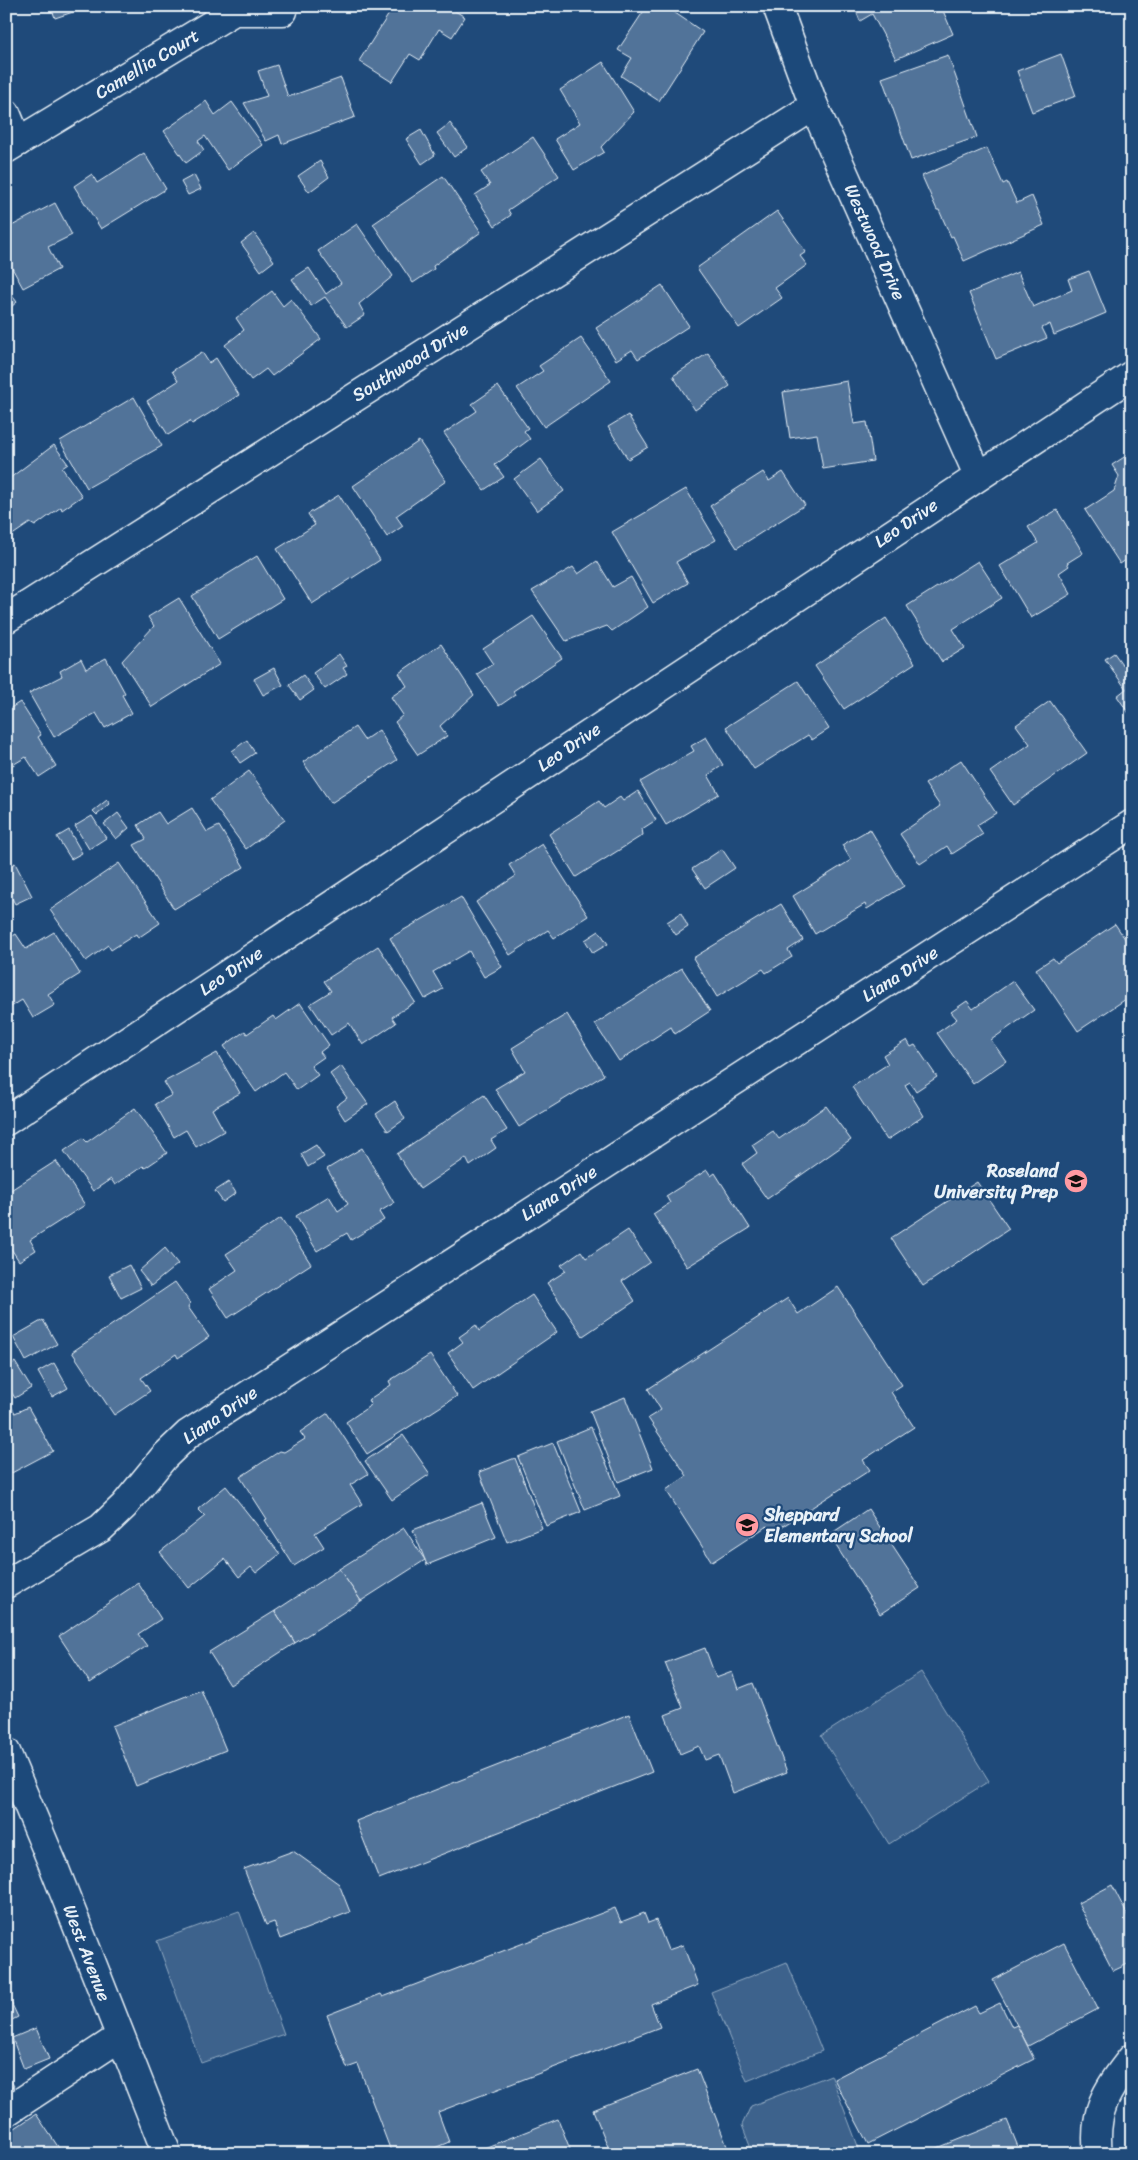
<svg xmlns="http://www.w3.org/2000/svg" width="1138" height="2160" viewBox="0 0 1138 2160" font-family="Sriracha,sans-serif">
  <rect width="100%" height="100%" fill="#1f4a7a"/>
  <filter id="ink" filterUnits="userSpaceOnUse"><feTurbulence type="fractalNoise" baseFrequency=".02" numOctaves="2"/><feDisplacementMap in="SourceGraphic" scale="10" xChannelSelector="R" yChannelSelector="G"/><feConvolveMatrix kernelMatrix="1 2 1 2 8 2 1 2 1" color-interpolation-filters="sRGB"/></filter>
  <g filter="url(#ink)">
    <g fill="#3c628c" stroke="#92aac2">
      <path d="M921,1672L989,1781L889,1844L821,1736Z"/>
      <path d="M239,1911L284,2034L201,2063L157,1941Z"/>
      <path d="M787,1962L822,2051L747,2081L711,1992Z"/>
      <path d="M831,2075L861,2154H753L742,2125L751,2106Z"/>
    </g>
    <g fill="#517399" stroke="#e8f1f8">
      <path d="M51,6H91L55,18Z"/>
      <path d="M394,6H447L465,17L452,37L439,29L420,60L410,54L392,82L359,61Z"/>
      <path d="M647,6H665L703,32L659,101L621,76L632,58L618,50Z"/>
      <path d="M854,6H941L953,34L896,59L872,14L860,21Z"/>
      <path d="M1061,54L1076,96L1032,112L1017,71Z"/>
      <path d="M948,55L977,137L911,160L882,78Z"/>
      <path d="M603,62L634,112L601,147L604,152L574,170L555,139L580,123L560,90Z"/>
      <path d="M277,65L288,97L341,78L355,117L282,144L279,135L266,141L244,103L267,96L258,71Z"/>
      <path d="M206,101L215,115L232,102L263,145L228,170L205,136L198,141L204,150L186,163L164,131Z"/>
      <path d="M450,123L468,147L454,157L437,133Z"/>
      <path d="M421,130L435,155L422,164L406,139Z"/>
      <path d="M533,137L559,176L508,210L511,215L495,226L475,195L490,185L481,172Z"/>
      <path d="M987,148L1003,184L1007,182L1017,203L1032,196L1044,225L964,261L953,236L951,237L939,210H937L922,176Z"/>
      <path d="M144,153L166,189L101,229L74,186L92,174L97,183Z"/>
      <path d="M320,161L329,177L309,192L298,176Z"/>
      <path d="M194,175L201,189L188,195L181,182Z"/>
      <path d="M443,176L481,232L433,266L434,269L413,283L373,224Z"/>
      <path d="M55,203L72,235L48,247L59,269L23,288L6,257V229Z"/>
      <path d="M777,211L806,252L800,256L807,265L775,288L782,298L739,328L697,268Z"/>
      <path d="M357,224L393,276L359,304L365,315L347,327L325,297L311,306L292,279L309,268L326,294L341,283L318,251Z"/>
      <path d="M254,233L274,261L261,271L241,243Z"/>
      <path d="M1089,271L1106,313L1054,335L1050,324L1042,328L1047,338L996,359L969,293L1018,272L1033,307L1072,290L1068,279Z"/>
      <path d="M662,285L689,326L638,359L632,350L616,360L596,328Z"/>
      <path d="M6,288L17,302L6,311Z"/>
      <path d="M272,291L283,306L291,299L321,339L272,376L266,369L251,380L225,345L244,330L236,318Z"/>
      <path d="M581,338L611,381L544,427L517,388L543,371L539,366Z"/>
      <path d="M202,352L209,363L216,358L239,395L192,424L190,421L168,435L147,401L178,381L172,371Z"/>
      <path d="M708,353L730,386L695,410L673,376Z"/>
      <path d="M847,381L854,424L867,422L873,461L823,469L817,434L790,438L783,392Z"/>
      <path d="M498,386L528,428L524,431L530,439L495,465L504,477L484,490L444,433L477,411L472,404Z"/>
      <path d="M134,397L162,446L87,488L60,441Z"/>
      <path d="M628,415L648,447L628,459L608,427Z"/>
      <path d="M419,441L446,481L396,516L403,526L387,537L353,486Z"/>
      <path d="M54,445L68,464L62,468L82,496L62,510L61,507L35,526L30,523L8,538L6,535V481Z"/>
      <path d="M1132,452V556L1120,564L1085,510L1114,491L1119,476L1112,465Z"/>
      <path d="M541,459L564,491L537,511L514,479Z"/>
      <path d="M763,472L769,481L783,472L805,505L737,548L710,506Z"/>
      <path d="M686,489L716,540L676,562L688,583L653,603L612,532Z"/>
      <path d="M339,495L380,560L312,604L277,549L315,525L308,514Z"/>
      <path d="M1057,510L1083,553L1067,563L1069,566L1059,573L1071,594L1031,618L1000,566L1038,543L1028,527Z"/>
      <path d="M257,556L283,599L218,639L192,596Z"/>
      <path d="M597,561L613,587L631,577L648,607L612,631L607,626L566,641L532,591L573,567L578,574Z"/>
      <path d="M978,561L1002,598L953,629L965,648L942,662L907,606Z"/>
      <path d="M179,598L220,664L152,707L122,661L154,626L148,617Z"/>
      <path d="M533,616L562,658L513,691L515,695L499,706L477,674L493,664L483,649Z"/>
      <path d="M886,618L915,663L844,709L815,666Z"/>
      <path d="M441,644L474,695L440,726L447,736L418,755L395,722L403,715L391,697L407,686L399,673Z"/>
      <path d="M1114,653L1132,678V718L1117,696L1126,689L1105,659Z"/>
      <path d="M339,654L347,666L343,668L347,674L325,689L313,673Z"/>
      <path d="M106,658L125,693L122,695L132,713L105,728L96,713L54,737L29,693L62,676L60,671L81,659L86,669Z"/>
      <path d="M274,668L283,685L263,695L254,679Z"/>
      <path d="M303,675L314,690L300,700L289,685Z"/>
      <path d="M798,681L829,729L812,740L808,735L754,769L726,727Z"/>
      <path d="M1050,701L1087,753L1013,805L990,772L1030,744L1016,725Z"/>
      <path d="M20,702L41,735L38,737L56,766L39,777L26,757L6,769V711Z"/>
      <path d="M355,727L364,740L379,730L397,760L331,803L303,762Z"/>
      <path d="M706,737L723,765L708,775L719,794L666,825L640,782L694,751L691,746Z"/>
      <path d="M247,740L255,753L240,763L232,751Z"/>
      <path d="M961,760L996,813L977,825L983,834L952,854L947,846L920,864L900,834L940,806L925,784Z"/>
      <path d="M249,771L285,820L246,849L210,800Z"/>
      <path d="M638,791L656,820L642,829L643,835L576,877L549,834L599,801L604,808L620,797L623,801Z"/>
      <path d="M107,800L110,804L97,815L93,811Z"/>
      <path d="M192,808L207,832L219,826L244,867L174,909L134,845L146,839L138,825L158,812L166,824Z"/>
      <path d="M118,813L129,828L116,839L104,824Z"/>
      <path d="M92,816L106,838L89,849L75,826Z"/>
      <path d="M870,829L904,886L867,909L865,904L815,934L793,896L851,860L842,845Z"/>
      <path d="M69,830L82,853L71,859L57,837Z"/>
      <path d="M542,844L588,916L554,938L548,930L510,955L476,902L516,876L509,865Z"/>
      <path d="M722,849L735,868L705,888L692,869Z"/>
      <path d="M15,863L32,896L15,904L6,887V868Z"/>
      <path d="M119,863L160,923L138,938L136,934L111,950L108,945L86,961L50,910Z"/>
      <path d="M461,897L502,967L484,977L469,951L433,972L443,989L425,999L390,938Z"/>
      <path d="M781,904L803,940L788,950L792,957L766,973L763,969L717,997L693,958Z"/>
      <path d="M681,913L688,927L676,935L667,922Z"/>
      <path d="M1115,924L1132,949V995L1078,1031L1036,969L1053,958L1057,963Z"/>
      <path d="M599,931L608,944L593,953L585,940Z"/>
      <path d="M54,932L80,974L48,994L55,1005L33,1018L22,1000L6,1010V940L16,934L26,949Z"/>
      <path d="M378,946L415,1002L392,1017L396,1023L363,1045L349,1023L331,1035L310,1004L331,991L324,981Z"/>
      <path d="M682,968L710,1011L675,1034L671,1027L619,1061L595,1024Z"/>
      <path d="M1013,981L1034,1010L991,1040L1006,1061L973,1084L937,1033L957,1019L951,1012L967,1001L973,1009Z"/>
      <path d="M300,1003L329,1045L320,1052L324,1057L311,1066L318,1075L297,1090L284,1072L256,1092L224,1046L245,1031L247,1034L273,1016L276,1020Z"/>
      <path d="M567,1014L604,1075L519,1127L495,1089L525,1071L512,1048Z"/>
      <path d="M907,1040L911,1047L915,1045L937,1077L916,1091L910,1082L905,1085L924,1116L887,1140L852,1087L888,1064L883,1055Z"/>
      <path d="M217,1053L240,1093L212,1109L224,1131L196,1147L186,1130L174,1137L155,1104L172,1095L164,1082Z"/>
      <path d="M341,1066L368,1104L345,1120L336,1106L347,1098L330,1074Z"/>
      <path d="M484,1095L507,1130L491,1140L496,1148L470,1166L466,1158L420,1189L397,1154Z"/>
      <path d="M395,1101L405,1119L388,1131L376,1114Z"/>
      <path d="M826,1106L851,1140L767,1199L742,1164L757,1153L752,1145L773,1131L779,1139Z"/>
      <path d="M135,1108L167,1153L145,1168L143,1166L115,1185L111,1179L93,1191L64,1151L83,1138L87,1142Z"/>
      <path d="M316,1145L324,1157L308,1167L301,1154Z"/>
      <path d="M362,1148L394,1203L379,1212L384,1220L351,1240L347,1233L317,1251L296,1216L329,1196L338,1211L348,1204L327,1169Z"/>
      <path d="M56,1161L85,1205L30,1240L36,1250L19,1261L6,1241V1193Z"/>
      <path d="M707,1170L711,1176L715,1173L750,1228L687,1267L653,1214L670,1203L666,1196Z"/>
      <path d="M229,1182L236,1193L223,1202L215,1191Z"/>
      <path d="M977,1182L1009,1229L923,1286L891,1238Z"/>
      <path d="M281,1218L311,1264L228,1318L209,1289L237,1270L226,1254Z"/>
      <path d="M628,1230L650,1262L622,1281L635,1301L583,1336L547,1283L566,1271L561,1265L581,1251L586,1258Z"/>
      <path d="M165,1248L178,1264L151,1286L139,1271Z"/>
      <path d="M129,1265L141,1288L121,1298L109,1275Z"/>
      <path d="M175,1282L190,1303L188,1307L209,1337L178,1358L176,1354L141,1378L150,1391L114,1415L72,1352Z"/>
      <path d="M838,1287L902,1385L891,1392L914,1427L863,1460L870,1470L772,1533L767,1526L712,1562L666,1490L687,1476L648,1418L661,1410L648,1389L788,1298L798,1314Z"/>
      <path d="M532,1295L557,1332L473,1390L448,1353L463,1342L459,1337L476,1325L479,1331Z"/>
      <path d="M43,1320L57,1344L26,1361L13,1337Z"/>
      <path d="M430,1355L457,1396L367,1454L346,1422L371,1405L368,1400L391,1385L389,1381Z"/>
      <path d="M15,1362L31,1388L15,1398L6,1384V1368Z"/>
      <path d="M54,1363L68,1388L52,1397L38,1372Z"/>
      <path d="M6,1397L15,1413L28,1407L53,1451L6,1476Z"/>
      <path d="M625,1397L653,1468L618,1482L590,1411Z"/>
      <path d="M328,1413L368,1474L350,1485L362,1504L315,1533L324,1547L294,1566L265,1520L267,1519L240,1477L280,1451L284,1452L305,1439L300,1432Z"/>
      <path d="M591,1427L620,1496L585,1510L557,1441Z"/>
      <path d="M403,1435L430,1474L392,1500L365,1461Z"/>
      <path d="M553,1443L581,1512L546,1526L518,1457Z"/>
      <path d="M515,1458L542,1528L507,1542L479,1472Z"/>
      <path d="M226,1486L280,1554L256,1573L251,1567L239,1577L225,1559L189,1588L160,1552L205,1516L198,1509Z"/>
      <path d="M482,1503L496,1537L427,1565L413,1530Z"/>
      <path d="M868,1509L920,1588L880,1614L829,1535Z"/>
      <path d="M404,1528L425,1560L361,1601L339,1569Z"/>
      <path d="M339,1569L361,1601L295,1643L275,1611Z"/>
      <path d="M138,1583L161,1619L138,1634L147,1646L90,1683L59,1636Z"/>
      <path d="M275,1611L295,1643L230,1685L209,1652Z"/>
      <path d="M705,1648L716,1678L732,1672L738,1689L753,1683L787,1772L733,1793L719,1755L705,1760L699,1746L680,1754L665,1715L683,1708L665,1663Z"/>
      <path d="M201,1690L226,1750L136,1786L112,1726Z"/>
      <path d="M629,1714L652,1772L379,1879L356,1821Z"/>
      <path d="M293,1851L339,1884L350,1912L280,1939L274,1922L266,1925L244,1869Z"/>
      <path d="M1112,1885L1132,1924V1962L1113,1971L1078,1903Z"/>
      <path d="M615,1908L621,1922L644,1913L648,1923L656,1920L668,1950L683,1945L698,1985L651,2004L660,2027L438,2112L449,2142L420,2154H392L358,2064L347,2068L327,2015L381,1994L383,1997Z"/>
      <path d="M1064,1943L1098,2009L1028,2046L993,1980Z"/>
      <path d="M6,1992L18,2017L6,2023Z"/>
      <path d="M1000,2003L1012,2027L1017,2025L1034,2059L868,2144L834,2079L975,2006L979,2013Z"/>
      <path d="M36,2028L49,2059L24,2069L12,2038Z"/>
      <path d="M697,2069L730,2154H611L593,2110Z"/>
      <path d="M6,2074L14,2086L6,2091Z"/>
      <path d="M36,2114L63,2154H6V2134Z"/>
      <path d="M558,2119L572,2154H469Z"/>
      <path d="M1007,2120L1021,2154H931L930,2151Z"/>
    </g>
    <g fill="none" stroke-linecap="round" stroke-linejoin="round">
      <g stroke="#e8f1f8" stroke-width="31">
        <g id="minor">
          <path d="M777,6L814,106L978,475"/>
          <path d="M6,113L18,142"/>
          <path d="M6,149L234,11H283"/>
          <path d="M6,619L814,106"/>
          <path d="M6,1121L1132,375"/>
          <path d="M6,1584L101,1528L124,1506L164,1457L188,1434L1132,824"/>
          <path d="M6,1752L54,1867L167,2154"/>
          <path d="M6,2112L120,2037"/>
          <path d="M1098,2154C1093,2112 1106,2090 1132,2058"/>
        </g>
      </g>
      <use href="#minor" stroke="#1f4a7a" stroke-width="28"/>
    </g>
  </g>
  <defs>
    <g id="school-disc" transform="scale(1.25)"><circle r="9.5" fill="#ff9aa2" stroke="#1f4a7a"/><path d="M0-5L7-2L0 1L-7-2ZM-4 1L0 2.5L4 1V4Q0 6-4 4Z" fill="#111"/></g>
  </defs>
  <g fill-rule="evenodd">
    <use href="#school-disc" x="1076" y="1181"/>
    <use href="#school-disc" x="747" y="1525"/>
  </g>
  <g text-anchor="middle" stroke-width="4.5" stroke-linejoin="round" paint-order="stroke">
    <g font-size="18" fill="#e8f1f8" stroke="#1f4a7a">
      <text transform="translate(147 64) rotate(-31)" y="6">Camellia Court</text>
      <text transform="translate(875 242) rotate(66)" y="6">Westwood Drive</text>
      <text transform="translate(410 362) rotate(-32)" y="6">Southwood Drive</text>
      <text transform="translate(906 523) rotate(-34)" y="6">Leo Drive</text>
      <text transform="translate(569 747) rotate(-34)" y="6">Leo Drive</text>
      <text transform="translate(231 971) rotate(-34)" y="6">Leo Drive</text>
      <text transform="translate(900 974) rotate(-33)" y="6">Liana Drive</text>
      <text transform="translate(559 1193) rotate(-33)" y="6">Liana Drive</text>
      <text transform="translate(220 1415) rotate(-35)" y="6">Liana Drive</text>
      <text transform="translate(87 1953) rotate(69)" y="6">West Avenue</text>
    </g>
    <g font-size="18" font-weight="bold" fill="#e8f1f8" stroke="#1f4a7a" text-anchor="end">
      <text x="1058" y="1177">Roseland<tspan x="1058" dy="21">University Prep</tspan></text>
      <text x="764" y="1521" text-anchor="start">Sheppard<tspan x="764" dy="21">Elementary School</tspan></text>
    </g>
  </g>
  <rect width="1138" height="2160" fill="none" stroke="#1f4a7a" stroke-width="25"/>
  <rect x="12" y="12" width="1113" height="2135" fill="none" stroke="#e8f1f8" stroke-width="2" filter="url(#ink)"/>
</svg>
